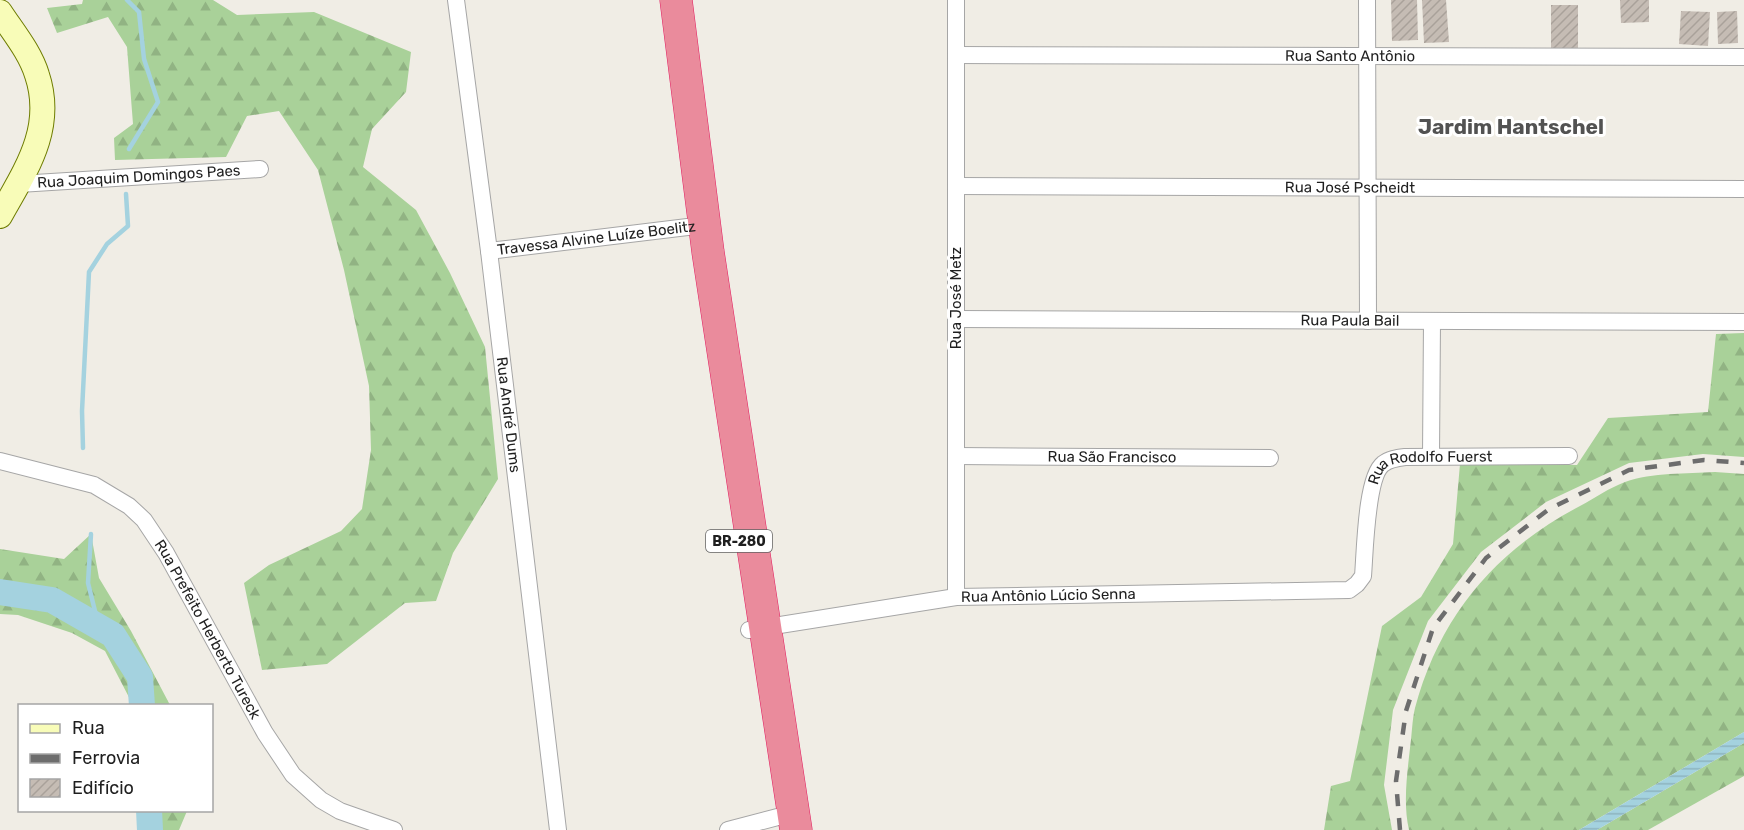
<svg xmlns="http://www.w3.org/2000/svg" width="1744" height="830" viewBox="0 0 1744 830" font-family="Rubik,sans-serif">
  <defs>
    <pattern id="forest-firs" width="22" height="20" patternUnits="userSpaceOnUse" patternTransform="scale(1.5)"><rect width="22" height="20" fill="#a9d199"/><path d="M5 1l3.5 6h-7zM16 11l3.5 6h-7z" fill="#91b383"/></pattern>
    <pattern id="water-rules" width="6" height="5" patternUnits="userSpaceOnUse" patternTransform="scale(1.5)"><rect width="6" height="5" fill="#a4d2df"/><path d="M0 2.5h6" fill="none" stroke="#8db4bf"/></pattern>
    <pattern id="building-hatch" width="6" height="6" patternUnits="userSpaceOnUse" patternTransform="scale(1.5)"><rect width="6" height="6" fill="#c5bcb4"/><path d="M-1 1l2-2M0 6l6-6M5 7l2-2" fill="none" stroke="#a9a19a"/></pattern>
  </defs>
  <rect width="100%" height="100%" fill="#f0ede5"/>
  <g fill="url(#forest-firs)">
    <path d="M83,0H213L237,15L314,12L411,52L406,92L372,129L363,167L416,210L450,273L485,347L498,479L453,553L436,601L405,603L327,664L262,670L244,583L269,565L341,531L362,509L371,450L369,386L344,270L318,170L279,111L247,116L226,157L115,160L114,138L133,124L127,47L108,17L57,33L47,8L82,4Z"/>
    <path d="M1744,333V457L1703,454L1629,463L1546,502L1481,552L1428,621L1393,710L1384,785L1392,830H1324L1331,786L1350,781L1382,626L1421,597L1453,544L1460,464L1577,465L1608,418L1708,412L1716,334Z"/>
    <path d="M1715,472L1744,474V732L1579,830H1409C1403,804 1407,775 1410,748C1412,735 1412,720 1415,708C1440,615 1496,550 1580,506C1595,498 1609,488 1625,482C1653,472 1686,474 1715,472Z"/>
    <path d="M91,534L99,578L131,631L170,705H133L105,651L72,633L18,615L0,614V549L64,559Z"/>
    <path d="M1744,743V776L1648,830H1597Z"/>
    <path d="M139,811V810L187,811L179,830H138Z"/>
  </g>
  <path fill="url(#water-rules)" d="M1744,732V743L1597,830H1579Z"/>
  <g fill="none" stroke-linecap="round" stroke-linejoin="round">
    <g stroke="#a4d2df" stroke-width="4.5">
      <path d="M127,0L139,12L144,59L158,102L129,149"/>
      <path d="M83,448L82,411L89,272L107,244L128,226L126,194"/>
      <path d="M91,534L88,583L99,627"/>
    </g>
    <g stroke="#a4d2df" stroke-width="26">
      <path d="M0,592L52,600L113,635L140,677L142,706"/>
      <path d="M149,810L150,830"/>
    </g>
  </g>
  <g fill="url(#building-hatch)">
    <path d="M1391,0H1417L1418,40L1392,41Z"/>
    <path d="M1422,0H1446L1449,42L1424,43Z"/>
    <path d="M1620,0H1649V22L1621,23Z"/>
    <rect x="1551" y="5" width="27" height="45"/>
    <path d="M1681,11L1710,12L1708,46L1679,44Z"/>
    <path d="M1737,11L1738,43L1718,44L1717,12Z"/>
  </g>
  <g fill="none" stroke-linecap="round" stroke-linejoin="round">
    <g stroke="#a6a6a6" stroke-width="18">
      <g id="street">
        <path id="s1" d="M456,0L489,251L558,830"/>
        <path d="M956,0V597"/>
        <path d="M1367,0L1368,321"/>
        <path id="s2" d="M956,55L1744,57"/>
        <path id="s3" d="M19,184L260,169"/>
        <path id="s4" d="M956,186L1744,189"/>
        <path id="s5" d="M489,251L704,225"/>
        <path id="s6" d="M956,319L1744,322"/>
        <path id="s7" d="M956,456L1270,458"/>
        <path d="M1431,456L1432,321"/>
        <path id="s8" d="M0,461L94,485L129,506L144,520L166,553L265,733L293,775L321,800L340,811L394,830"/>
        <path id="s9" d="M749,630L956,597L1349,590L1357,584L1363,576C1365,553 1366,477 1383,464C1389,459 1397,458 1405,457L1569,456"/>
        <path d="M728,830L793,813"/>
      </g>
    </g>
    <g stroke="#6e7c01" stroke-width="26">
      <path id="secondary" d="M0,12C13,32 30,52 37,75C55,129 25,171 0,216"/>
    </g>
    <g stroke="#e21f61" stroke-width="33">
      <path id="highway" d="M676,0L708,252L796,830"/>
    </g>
    <use href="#street" stroke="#fff" stroke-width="16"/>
    <use href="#secondary" stroke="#f8fcb8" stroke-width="24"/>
    <use href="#highway" stroke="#ea8b9c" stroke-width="32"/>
    <path stroke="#6d6d6d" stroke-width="4.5" stroke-dasharray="12 12" stroke-linecap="butt" d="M1400,830L1396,781L1406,711L1433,628L1486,558L1549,509L1629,470L1704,460L1744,463"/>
  </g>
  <g text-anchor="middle" stroke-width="6" stroke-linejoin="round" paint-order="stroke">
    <rect fill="#fff" stroke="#626262" stroke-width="1.5" x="706" y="530" width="66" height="22" rx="4.5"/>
    <g font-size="14" font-weight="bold" fill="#1f1f1f">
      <text x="739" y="546">BR-280</text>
    </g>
    <g font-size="15" fill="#1f1f1f" stroke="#fff">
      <text dy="5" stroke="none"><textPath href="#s2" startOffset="394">Rua Santo Antônio</textPath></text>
      <text dy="5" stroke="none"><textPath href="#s3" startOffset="120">Rua Joaquim Domingos Paes</textPath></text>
      <text dy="5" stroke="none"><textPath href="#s4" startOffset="394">Rua José Pscheidt</textPath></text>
      <text dy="5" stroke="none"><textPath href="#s5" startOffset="108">Travessa Alvine Luíze Boelitz</textPath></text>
      <text transform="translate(956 298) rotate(-90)" y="5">Rua José Metz</text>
      <text dy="5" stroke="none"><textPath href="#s6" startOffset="394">Rua Paula Bail</textPath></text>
      <text dy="5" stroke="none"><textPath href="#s1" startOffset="418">Rua André Dums</textPath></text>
      <text dy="5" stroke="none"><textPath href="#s7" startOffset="156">Rua São Francisco</textPath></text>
      <text dy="5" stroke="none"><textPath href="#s9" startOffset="782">Rua Rodolfo Fuerst</textPath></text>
      <text dy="5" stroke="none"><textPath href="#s9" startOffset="302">Rua Antônio Lúcio Senna</textPath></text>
      <text dy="5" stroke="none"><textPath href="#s8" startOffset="285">Rua Prefeito Herberto Tureck</textPath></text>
    </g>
    <g font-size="21" font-weight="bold" fill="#525252" stroke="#fff">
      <text x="1511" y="134">Jardim Hantschel</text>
    </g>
  </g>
  <rect x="18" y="704" width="195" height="108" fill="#ffffff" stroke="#a5a5a5" stroke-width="1.5"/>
  <rect x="30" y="724" width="30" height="9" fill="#f8fcb8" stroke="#a5a5a5" stroke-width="1.5"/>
  <text x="72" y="734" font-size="18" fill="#1f1f1f">Rua</text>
  <rect x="30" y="754" width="30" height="9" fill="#6d6d6d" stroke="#a5a5a5" stroke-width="1.5"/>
  <text x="72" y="764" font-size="18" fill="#1f1f1f">Ferrovia</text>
  <rect x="30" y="779" width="30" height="18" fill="url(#building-hatch)" stroke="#a5a5a5" stroke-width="1.5"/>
  <text x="72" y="794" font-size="18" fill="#1f1f1f">Edifício</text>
</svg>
